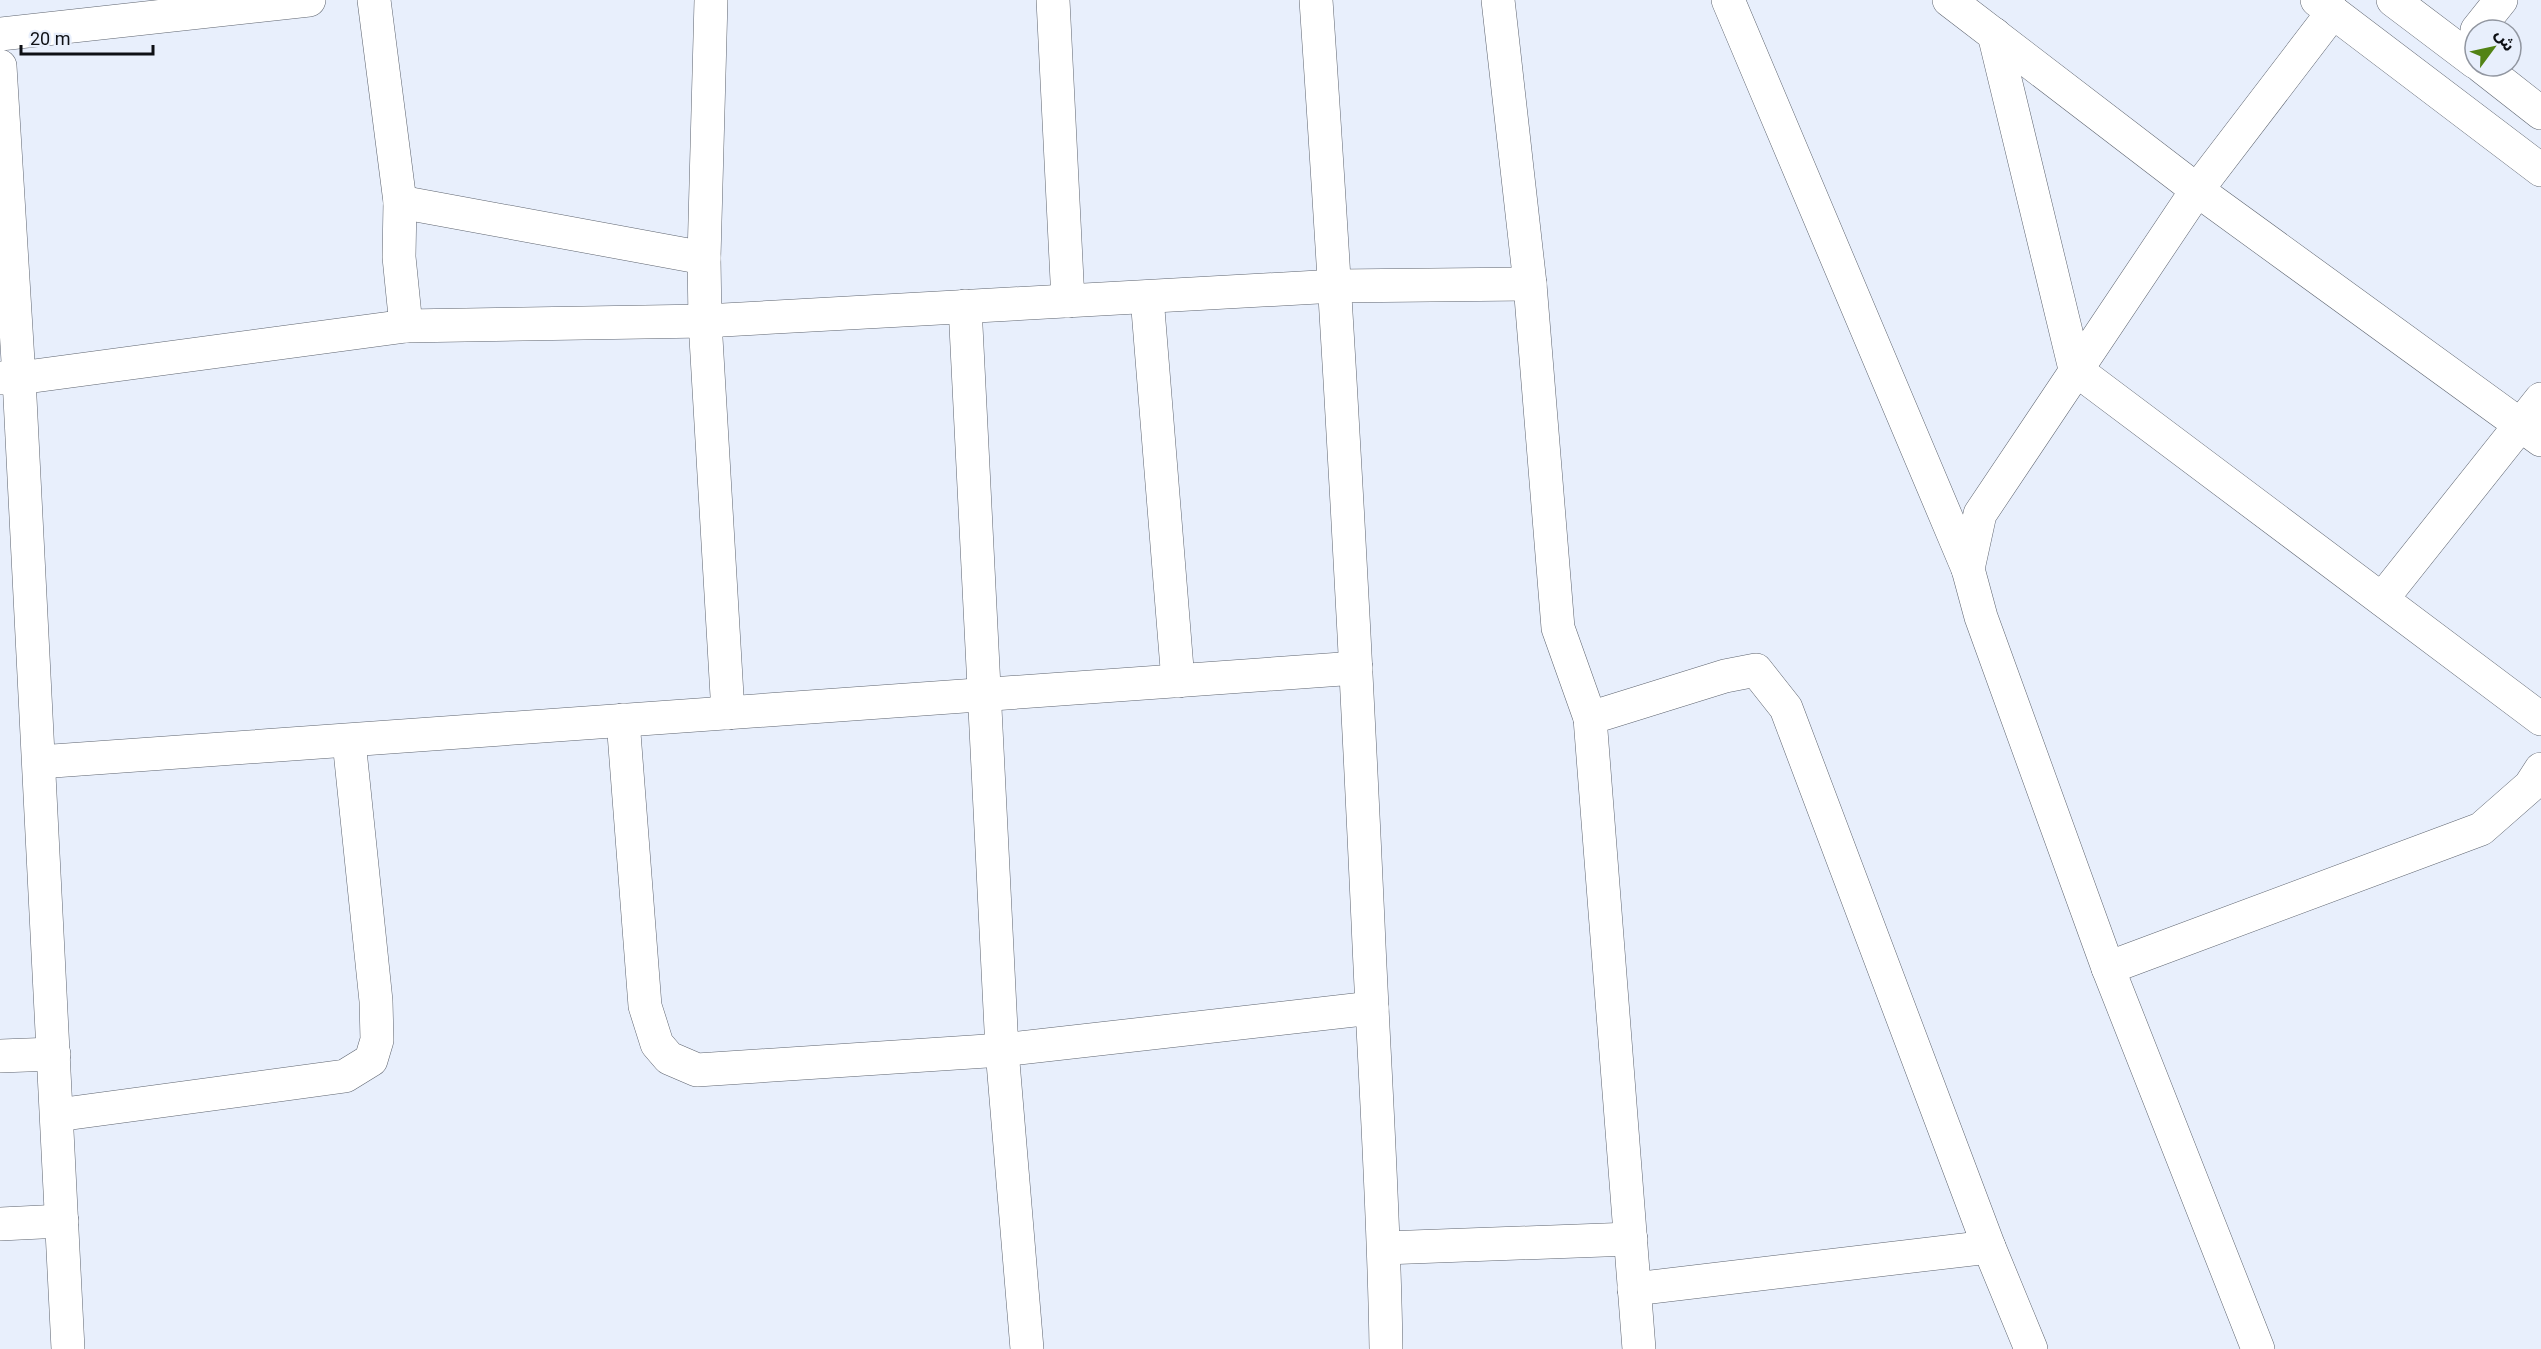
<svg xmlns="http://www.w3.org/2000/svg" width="2541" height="1349" viewBox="0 0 2541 1349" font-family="Roboto,'Noto Sans Arabic',sans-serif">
  <rect width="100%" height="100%" fill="#e8effc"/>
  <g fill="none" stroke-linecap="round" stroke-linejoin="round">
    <g stroke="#5e646f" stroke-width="34">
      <g id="minor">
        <path d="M711,0L704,258L705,321L728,713"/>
        <path d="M1053,0L1068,301"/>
        <path d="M1316,0C1337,307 1354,614 1368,922C1374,1064 1384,1206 1386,1349"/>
        <path d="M1498,0L1530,284L1558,628L1590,718"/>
        <path d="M1728,0L1968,569"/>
        <path d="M1949,0L2197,190L2541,440"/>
        <path d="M2317,0L2541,170"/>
        <path d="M2393,0L2475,62"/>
        <path d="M2477,30L2501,0"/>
        <path d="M0,34L309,0"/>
        <path d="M1994,34L2075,369L2541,719"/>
        <path d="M0,66L19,378L68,1349"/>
        <path d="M2481,66L2541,113"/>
        <path d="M400,202L704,258"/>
        <path d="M1147,297L1178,681"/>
        <path d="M965,306L1002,1050L1027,1349"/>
        <path d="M406,326L705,321L1336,286L1530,284"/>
        <path d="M0,378H19L406,326L399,257L400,202L374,0"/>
        <path d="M2382,599L2541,399"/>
        <path d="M623,720L645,1006L657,1044L669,1058L697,1070L1002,1050L1372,1008"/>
        <path d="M39,762L1356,668"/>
        <path d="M2108,968L2481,829L2530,786L2541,769"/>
        <path d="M0,1056L54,1054"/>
        <path d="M57,1115L345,1076L371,1060L377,1040L376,1001L349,741"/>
        <path d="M0,1224L62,1221"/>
        <path d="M1384,1248L1631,1239"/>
        <path d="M1634,1289L1989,1247"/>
        <path d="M1639,1349L1590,718L1725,676L1756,670L1786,708L1989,1247L2031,1349"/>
        <path d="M2258,1349L2108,968L1981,617L1968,569L1980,514L2197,190L2333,12"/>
      </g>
    </g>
    <use href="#minor" stroke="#fff" stroke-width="33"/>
  </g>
  <g transform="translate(2493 48) rotate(57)"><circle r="28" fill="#e8effc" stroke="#9196a0" stroke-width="1.5"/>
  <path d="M0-4.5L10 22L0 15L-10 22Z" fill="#528315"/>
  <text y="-9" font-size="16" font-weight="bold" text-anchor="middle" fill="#0e1015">ش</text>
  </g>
  <path d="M21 45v9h132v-9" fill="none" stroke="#0e1015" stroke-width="3"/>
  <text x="30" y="45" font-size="18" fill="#0e1015" stroke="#e8effc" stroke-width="4.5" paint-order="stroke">20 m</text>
</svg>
